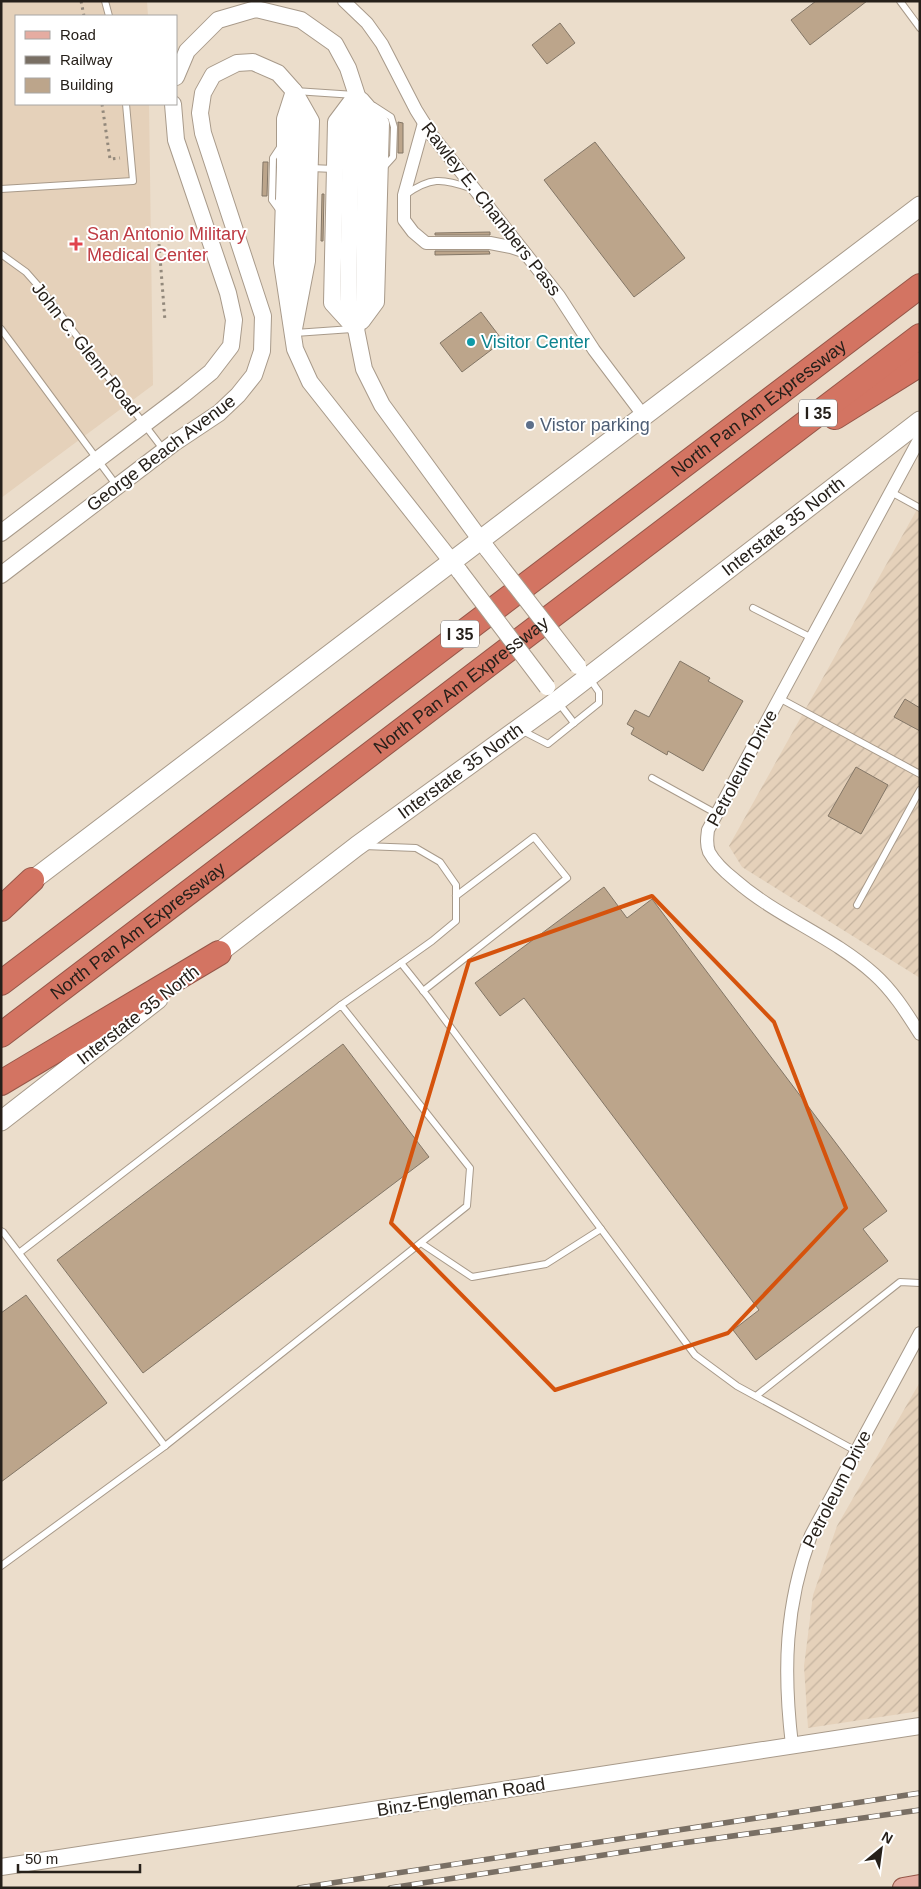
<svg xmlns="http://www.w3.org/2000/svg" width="921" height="1889" viewBox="0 0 921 1889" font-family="Helvetica,sans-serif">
  <defs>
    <pattern id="industrial-furrows" width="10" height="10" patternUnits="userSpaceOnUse" patternTransform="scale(1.25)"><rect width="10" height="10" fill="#e5d1ba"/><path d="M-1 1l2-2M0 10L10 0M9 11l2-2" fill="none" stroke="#c4b39f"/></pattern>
  </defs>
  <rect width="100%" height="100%" fill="#ebddcb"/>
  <path fill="#e5d1ba" d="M1,1H147L148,16H16V104H149L153,385L1,498Z"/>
  <g fill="url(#industrial-furrows)">
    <path d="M920,504V978L742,867L729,846Z"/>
    <path d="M920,1382V1711L808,1728L804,1666L813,1595L837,1526Z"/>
  </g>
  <g fill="#bca58b" stroke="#837666">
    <path d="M816,1H867L810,45L791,20Z"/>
    <path d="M560,23L575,43L547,64L532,45Z"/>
    <path d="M398,122L403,123V153H398Z"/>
    <path d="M595,142L685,258L634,297L544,180Z"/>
    <path d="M263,162H268L267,196H262Z"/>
    <path d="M322,194H324L323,241H321Z"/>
    <path d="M490,232V235H435V233Z"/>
    <path d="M435,251H489L490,254L435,255Z"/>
    <path d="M481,312L503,341L462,372L440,343Z"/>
    <path d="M680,661L710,678L708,681L743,701L703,771L668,751L667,755L631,734L634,728L627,724L635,710L649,717Z"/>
    <path d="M905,699L920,708V731L894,717Z"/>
    <path d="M856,767L888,785L861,834L828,816Z"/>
    <path d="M604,887L627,918L652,899L887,1211L863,1229L888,1261L756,1360L733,1330L759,1310L524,998L500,1016L475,983Z"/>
    <path d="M343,1044L429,1157L143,1373L57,1260Z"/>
    <path d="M26,1295L107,1403L1,1482V1313Z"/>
  </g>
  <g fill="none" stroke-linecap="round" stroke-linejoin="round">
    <g stroke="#a89a8a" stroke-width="8">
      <g id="service">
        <path d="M105,1L109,16"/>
        <path d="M900,1L920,28"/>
        <path d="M295,91L355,95"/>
        <path d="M374,106L391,117L394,127L393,157L383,168"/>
        <path d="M311,168L334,169"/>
        <path d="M1,189L133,181L126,104"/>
        <path d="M405,195C430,177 442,178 470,188"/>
        <path d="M280,211L272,200L273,158L281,146"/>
        <path d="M1,254L26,272L41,289L163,449"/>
        <path d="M1,329L117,486"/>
        <path d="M295,333L352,329"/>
        <path d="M891,492L920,508"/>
        <path d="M753,608L812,638"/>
        <path d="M779,698L920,774"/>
        <path d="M558,702L574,723"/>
        <path d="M521,730L548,744L599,703V692L590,679"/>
        <path d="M652,778L717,814"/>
        <path d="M364,846L416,848L440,862L456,885V921L432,941L401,963L428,997L695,1355L737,1386L856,1451"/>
        <path d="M857,905L920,790"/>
        <path d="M423,991L567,878L534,837L456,896"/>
        <path d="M341,1005L401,963"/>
        <path d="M1,1231L3,1232L165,1446L467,1206L470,1168L341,1005L19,1253"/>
        <path d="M421,1243L472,1277L546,1264L601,1229"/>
        <path d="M756,1396L900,1282L920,1283"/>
        <path d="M1,1566L165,1446"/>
      </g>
    </g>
    <g stroke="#a89a8a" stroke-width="14">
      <g id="minor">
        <path d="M344,1L367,23L382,44L416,110L431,134L559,296L594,350L643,415"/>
        <path d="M424,123L404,195V220L413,232L426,243H490L511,247L523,251"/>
        <path d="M920,438L708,830C707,838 706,844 709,852C715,863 725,872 735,880C777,917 832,936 874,974C893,991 906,1012 920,1034"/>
        <path d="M792,1745C783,1670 785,1606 811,1535L920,1333"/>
      </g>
    </g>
    <g stroke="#a89a8a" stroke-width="18">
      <g id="tertiary">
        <path d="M176,77L187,51L218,20L256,9L301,20L335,44L348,68L366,123L364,304L356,329"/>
        <path d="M294,91L285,119V167L282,263L295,349L310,382L460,572"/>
        <path d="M356,95L351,123L348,305L356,329L364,369L382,405L488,550"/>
        <path d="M361,100L381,123L376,302L362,321"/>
        <path d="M294,286L297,168L295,98"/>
        <path d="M352,325L332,303L336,122L354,98"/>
        <path d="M1,533L184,394L211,372L231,346L234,320L228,293L176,140L173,104"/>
        <path d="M1,575L174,443L219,413L238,395L254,375L262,351L263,316L203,133L200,113L203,93L213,75L237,63L253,62L278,73L294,91L311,121L307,261L293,334"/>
        <path d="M1,1867L920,1726"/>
      </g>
    </g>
    <g stroke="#a89a8a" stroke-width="21">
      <g id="secondary">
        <path d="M21,889L920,206"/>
        <path id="s1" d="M208,961L357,846L557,701L920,421"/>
        <path d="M1,1121L158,999"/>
      </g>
    </g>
    <g stroke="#965749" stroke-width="22">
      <path id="primary" d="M903,1888L920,1885"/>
    </g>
    <g stroke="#965749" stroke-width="26">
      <g id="motorway">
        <path d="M835,417L920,364"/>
        <path d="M1,909L32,880"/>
        <path id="s2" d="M1,983L920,286"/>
        <path id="s3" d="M1,1035L920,336"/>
        <path d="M1,1083L219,953"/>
      </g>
    </g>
    <g stroke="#92887b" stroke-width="3" stroke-dasharray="2.5 4" stroke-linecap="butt">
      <path d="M81,1L84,16"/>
      <path d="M102,104L110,159L120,158"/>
      <path d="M159,244L165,321"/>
    </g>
    <use href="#service" stroke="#fff" stroke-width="6"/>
    <use href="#minor" stroke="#fff" stroke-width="12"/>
    <use href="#tertiary" stroke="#fff" stroke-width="16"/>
    <use href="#secondary" stroke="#fff" stroke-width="19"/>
    <use href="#primary" stroke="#e5aca1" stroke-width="20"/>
    <use href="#motorway" stroke="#d37462" stroke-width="24"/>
    <g stroke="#796f64" stroke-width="5.5">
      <g id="rail">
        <path d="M299,1888L920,1793"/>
        <path d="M390,1888L675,1844L920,1810"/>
      </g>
    </g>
    <use href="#rail" stroke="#fff" stroke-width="4" stroke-dasharray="11" stroke-linecap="butt"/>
    <g stroke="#a89a8a" stroke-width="18" stroke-linecap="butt">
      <g id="tertiary-bridge">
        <path d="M488,550L578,666"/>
        <path d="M460,572L547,687"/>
      </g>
    </g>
    <use href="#tertiary-bridge" stroke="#fff" stroke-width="16"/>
  </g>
  <path fill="none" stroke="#d5530d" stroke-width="4" stroke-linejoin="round" d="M652,896L774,1022L846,1208L728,1333L555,1390L391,1223L469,961Z"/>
  <path fill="#e0444e" stroke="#fff" stroke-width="2" d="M73.5 236.5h5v5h5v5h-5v5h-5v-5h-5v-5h5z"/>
  <circle fill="#0f9aa8" stroke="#fff" stroke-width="2" cx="471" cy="342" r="5"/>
  <circle fill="#5c6f8a" stroke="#fff" stroke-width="2" cx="530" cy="425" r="5"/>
  <g text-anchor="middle" stroke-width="4" stroke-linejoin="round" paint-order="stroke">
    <g fill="#fff" stroke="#67635f" stroke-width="1">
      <rect x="799" y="399.5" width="38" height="27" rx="4"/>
      <rect x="441" y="620.5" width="38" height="27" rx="4"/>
    </g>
    <g font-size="16" font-weight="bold" fill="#26201a">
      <text x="818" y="419">I 35</text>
      <text x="460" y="640">I 35</text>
    </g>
    <g font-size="18" fill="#26201a" stroke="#fff">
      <text transform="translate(491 209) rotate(52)" y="6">Rawley E. Chambers Pass</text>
      <text transform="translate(86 349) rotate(52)" y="6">John C. Glenn Road</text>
      <text dy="6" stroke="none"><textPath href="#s2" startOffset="951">North Pan Am Expressway</textPath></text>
      <text transform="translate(161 453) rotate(-37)" y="6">George Beach Avenue</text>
      <text dy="6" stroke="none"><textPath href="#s1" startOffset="721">Interstate 35 North</textPath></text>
      <text dy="6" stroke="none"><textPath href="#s3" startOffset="578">North Pan Am Expressway</textPath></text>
      <text transform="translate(742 768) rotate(-62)" y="6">Petroleum Drive</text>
      <text dy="6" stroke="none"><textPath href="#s1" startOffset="316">Interstate 35 North</textPath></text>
      <text dy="6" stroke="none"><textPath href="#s3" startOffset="172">North Pan Am Expressway</textPath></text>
      <text transform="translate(138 1015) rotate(-38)" y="6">Interstate 35 North</text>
      <text transform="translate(837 1489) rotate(-63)" y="6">Petroleum Drive</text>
      <text transform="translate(461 1797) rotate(-9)" y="6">Binz-Engleman Road</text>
    </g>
    <g font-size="18" fill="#be3a42" stroke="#fff" text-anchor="start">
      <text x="87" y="240">San Antonio Military<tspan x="87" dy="21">Medical Center</tspan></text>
    </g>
    <g font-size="18" fill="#0d838f" stroke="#fff" text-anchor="start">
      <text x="481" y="348">Visitor Center</text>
    </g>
    <g font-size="18" fill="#4e5e75" stroke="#fff" text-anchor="start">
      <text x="540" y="431">Vistor parking</text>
    </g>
  </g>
  <rect width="921" height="1889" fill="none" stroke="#26201a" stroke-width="5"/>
  <rect x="15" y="15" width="162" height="90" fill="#ffffff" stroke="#a8a6a3"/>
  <rect x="25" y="31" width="25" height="8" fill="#e5aca1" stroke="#a8a6a3"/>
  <text x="60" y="40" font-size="15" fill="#26201a">Road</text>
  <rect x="25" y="56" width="25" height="8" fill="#796f64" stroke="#a8a6a3"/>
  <text x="60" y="65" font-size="15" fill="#26201a">Railway</text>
  <rect x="25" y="78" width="25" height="15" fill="#bca58b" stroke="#a8a6a3"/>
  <text x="60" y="90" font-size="15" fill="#26201a">Building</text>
  <g transform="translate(881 1849) rotate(29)" stroke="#ffffff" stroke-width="4" paint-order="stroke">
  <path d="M0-4L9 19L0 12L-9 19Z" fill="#26201a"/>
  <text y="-8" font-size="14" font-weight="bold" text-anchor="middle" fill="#26201a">N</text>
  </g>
  <path d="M18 1864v8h122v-8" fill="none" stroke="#26201a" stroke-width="2.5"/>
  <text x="25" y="1864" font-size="15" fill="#26201a" stroke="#ffffff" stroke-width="4" paint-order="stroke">50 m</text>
</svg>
